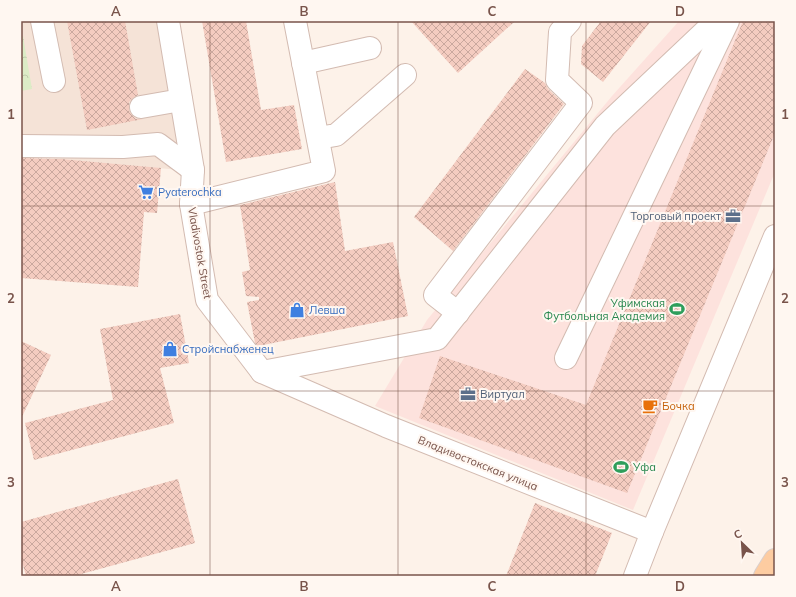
<svg xmlns="http://www.w3.org/2000/svg" width="796" height="597" viewBox="0 0 796 597" font-family="Mulish,sans-serif">
  <defs>
    <pattern id="park-crowns" width="20" height="18" patternUnits="userSpaceOnUse"><rect width="20" height="18" fill="#dcecc6"/><path d="M2 6a3 3 0 1 1 6 0M12 15a3 3 0 1 1 6 0" fill="none" stroke="#c0ccac"/></pattern>
    <pattern id="building-cross-hatch" width="8" height="8" patternUnits="userSpaceOnUse"><rect width="8" height="8" fill="#f4ccc0"/><path d="M0 0l8 8M0 8l8-8" fill="none" stroke="#caa89e"/></pattern>
  </defs>
  <rect width="100%" height="100%" fill="#fdf2e9"/>
  <path fill="#f5e3d7" d="M21,21H166L190,171L21,155Z"/>
  <path fill="#fde2dd" d="M679,21H775V172L633,510L375,406L427,320L612,96Z"/>
  <path fill="url(#park-crowns)" d="M23,36L32,89L21,91V37Z"/>
  <g fill="url(#building-cross-hatch)">
    <path d="M67,21H125L138,95L133,98L129,102V110L132,115L136,119H143L87,130Z"/>
    <path d="M202,21H246L261,110L294,105L302,149L226,162Z"/>
    <path d="M411,21H515L458,73Z"/>
    <path d="M601,21H651L603,82L581,64L582,46Z"/>
    <path d="M743,21H775V133L627,493L419,418L440,356L586,405Z"/>
    <path d="M525,69L545,83L548,89L564,104L453,251L414,217Z"/>
    <path d="M21,158L62,159L161,168L157,213L144,212L138,287L21,278Z"/>
    <path d="M335,182L345,251L393,242L408,316L258,346L255,343L247,302L259,300V297L246,296L242,272L250,270L240,205Z"/>
    <path d="M180,314L189,363L160,368L174,423L34,460L25,423L113,400L100,329Z"/>
    <path d="M21,341L51,355L21,419Z"/>
    <path d="M178,479L195,543L74,576H26L21,558V522Z"/>
    <path d="M535,503L612,533L595,576H506Z"/>
  </g>
  <g fill="none" stroke-linecap="round" stroke-linejoin="round">
    <g stroke="#d3bbb1" stroke-width="24">
      <g id="minor">
        <path d="M42,21L54,81"/>
        <path d="M168,21L193,170L191,204L207,300L262,372L386,426L652,532L635,576"/>
        <path d="M303,63L370,48"/>
        <path d="M141,107L181,100"/>
        <path d="M318,138L336,135L405,75"/>
        <path d="M21,146L123,147L158,144L193,170"/>
        <path d="M191,204L324,171L295,21"/>
        <path d="M458,313L435,295L581,103L557,80L560,32L570,21"/>
        <path d="M566,358L728,21"/>
        <path d="M262,372L437,339L605,126L716,21"/>
        <path d="M652,532L775,236"/>
      </g>
    </g>
    <g stroke="#d9cfcd" stroke-width="24">
      <path id="major" d="M765,576L775,560"/>
    </g>
    <use href="#minor" stroke="#fff" stroke-width="22"/>
    <use href="#major" stroke="#fdcca1" stroke-width="22"/>
  </g>
  <path fill="none" stroke="#79544b" stroke-width="1" stroke-opacity="0.55" d="M210,21V576M398,21V576M586,21V576M21,206H775M21,391H775"/>
  <defs>
    <g id="supermarket-bare" transform="scale(1.2)"><path d="M-6-5.5h2.5l.6 2H6L4.5 2H-2.5L-4.4-4H-6ZM-1.5 3.2a1.3 1.3 0 1 0 .1 0ZM3 3.2a1.3 1.3 0 1 0 .1 0Z" fill="#3f7fe0" stroke="#fff7f1" stroke-width="2.5" paint-order="stroke"/></g>
    <g id="office-bare" transform="scale(1.2)"><path d="M-6-3h4V-5.5h4V-3h4V5H-6ZM-1-4.5V-3h2v-1.5ZM-6 0V1H6V0Z" fill="#5c6f8a" stroke="#fff7f1" stroke-width="2.5" paint-order="stroke"/></g>
    <g id="stadium-bare" transform="scale(1.2)"><path d="M0-5a6.5 5 0 1 0 0 10a6.5 5 0 1 0 0-10ZM-3.5-1.8h7v3.6h-7Z" fill="#2e9e5b" stroke="#fff7f1" stroke-width="2.5" paint-order="stroke"/></g>
    <g id="shop-bare" transform="scale(1.2)"><path d="M-5-2.5h2.3a2.7 3.5 0 0 1 5.4 0H5L5.5 6h-11ZM-1.5-2.5h3a1.5 2.3 0 0 0-3 0Z" fill="#3f7fe0" stroke="#fff7f1" stroke-width="2.5" paint-order="stroke"/></g>
    <g id="cafe-bare" transform="scale(1.2)"><path d="M-5.5-4.5H6V0H3Q3 3.5 0 3.5H-2.5Q-5.5 3.5-5.5 0ZM3-3.2v2h1.7v-2ZM-6 4.5H4V6H-6Z" fill="#e8710a" stroke="#fff7f1" stroke-width="2.5" paint-order="stroke"/></g>
  </defs>
  <g fill-rule="evenodd">
    <use href="#supermarket-bare" x="146" y="192"/>
    <use href="#office-bare" x="733" y="216"/>
    <use href="#stadium-bare" x="677" y="309"/>
    <use href="#shop-bare" x="297" y="310"/>
    <use href="#shop-bare" x="170" y="349"/>
    <use href="#office-bare" x="468" y="394"/>
    <use href="#cafe-bare" x="650" y="406"/>
    <use href="#stadium-bare" x="621" y="467"/>
  </g>
  <g text-anchor="middle" stroke-width="4" stroke-linejoin="round" paint-order="stroke">
    <g font-size="11" fill="#366cbe" stroke="#fff7f1" text-anchor="start">
      <text x="158" y="196">Pyaterochka</text>
      <text x="309" y="314">Левша</text>
      <text x="182" y="353">Стройснабженец</text>
    </g>
    <g font-size="11" fill="#4e5e75" stroke="#fff7f1" text-anchor="end">
      <text x="721" y="220">Торговый проект</text>
      <text x="480" y="398" text-anchor="start">Виртуал</text>
    </g>
    <g font-size="11" fill="#79544b" stroke="#fff7f1">
      <text transform="translate(200 253) rotate(80)" y="4">Vladivostok Street</text>
      <text transform="translate(478 463) rotate(22)" y="4">Владивостокская улица</text>
    </g>
    <g font-size="11" fill="#27864d" stroke="#fff7f1" text-anchor="end">
      <text x="665" y="307">Уфимская<tspan x="665" dy="13">Футбольная Академия</tspan></text>
      <text x="633" y="471" text-anchor="start">Уфа</text>
    </g>
    <g font-size="11" fill="#c56008" stroke="#fff7f1" text-anchor="start">
      <text x="662" y="410">Бочка</text>
    </g>
  </g>
  <rect width="796" height="597" fill="none" stroke="#fff7f1" stroke-width="44"/>
  <g transform="translate(742 543) rotate(335)" stroke="#fff7f1" stroke-width="3" paint-order="stroke">
  <path d="M0-3L7 15L0 10L-7 15Z" fill="#79544b"/>
  <text y="-6" font-size="11" font-weight="bold" text-anchor="middle" fill="#79544b">С</text>
  </g>
  <rect x="22" y="22" width="752" height="553" fill="none" stroke="#79544b" stroke-width="1.5"/>
  <g font-size="13" text-anchor="middle" font-weight="bold" fill="#79544b">
    <text x="116" y="16">A</text>
    <text x="304" y="16">B</text>
    <text x="492" y="16">C</text>
    <text x="680" y="16">D</text>
    <text x="11" y="119">1</text>
    <text x="785" y="119">1</text>
    <text x="11" y="303">2</text>
    <text x="785" y="303">2</text>
    <text x="11" y="487">3</text>
    <text x="785" y="487">3</text>
    <text x="116" y="591">A</text>
    <text x="304" y="591">B</text>
    <text x="492" y="591">C</text>
    <text x="680" y="591">D</text>
  </g>
</svg>
